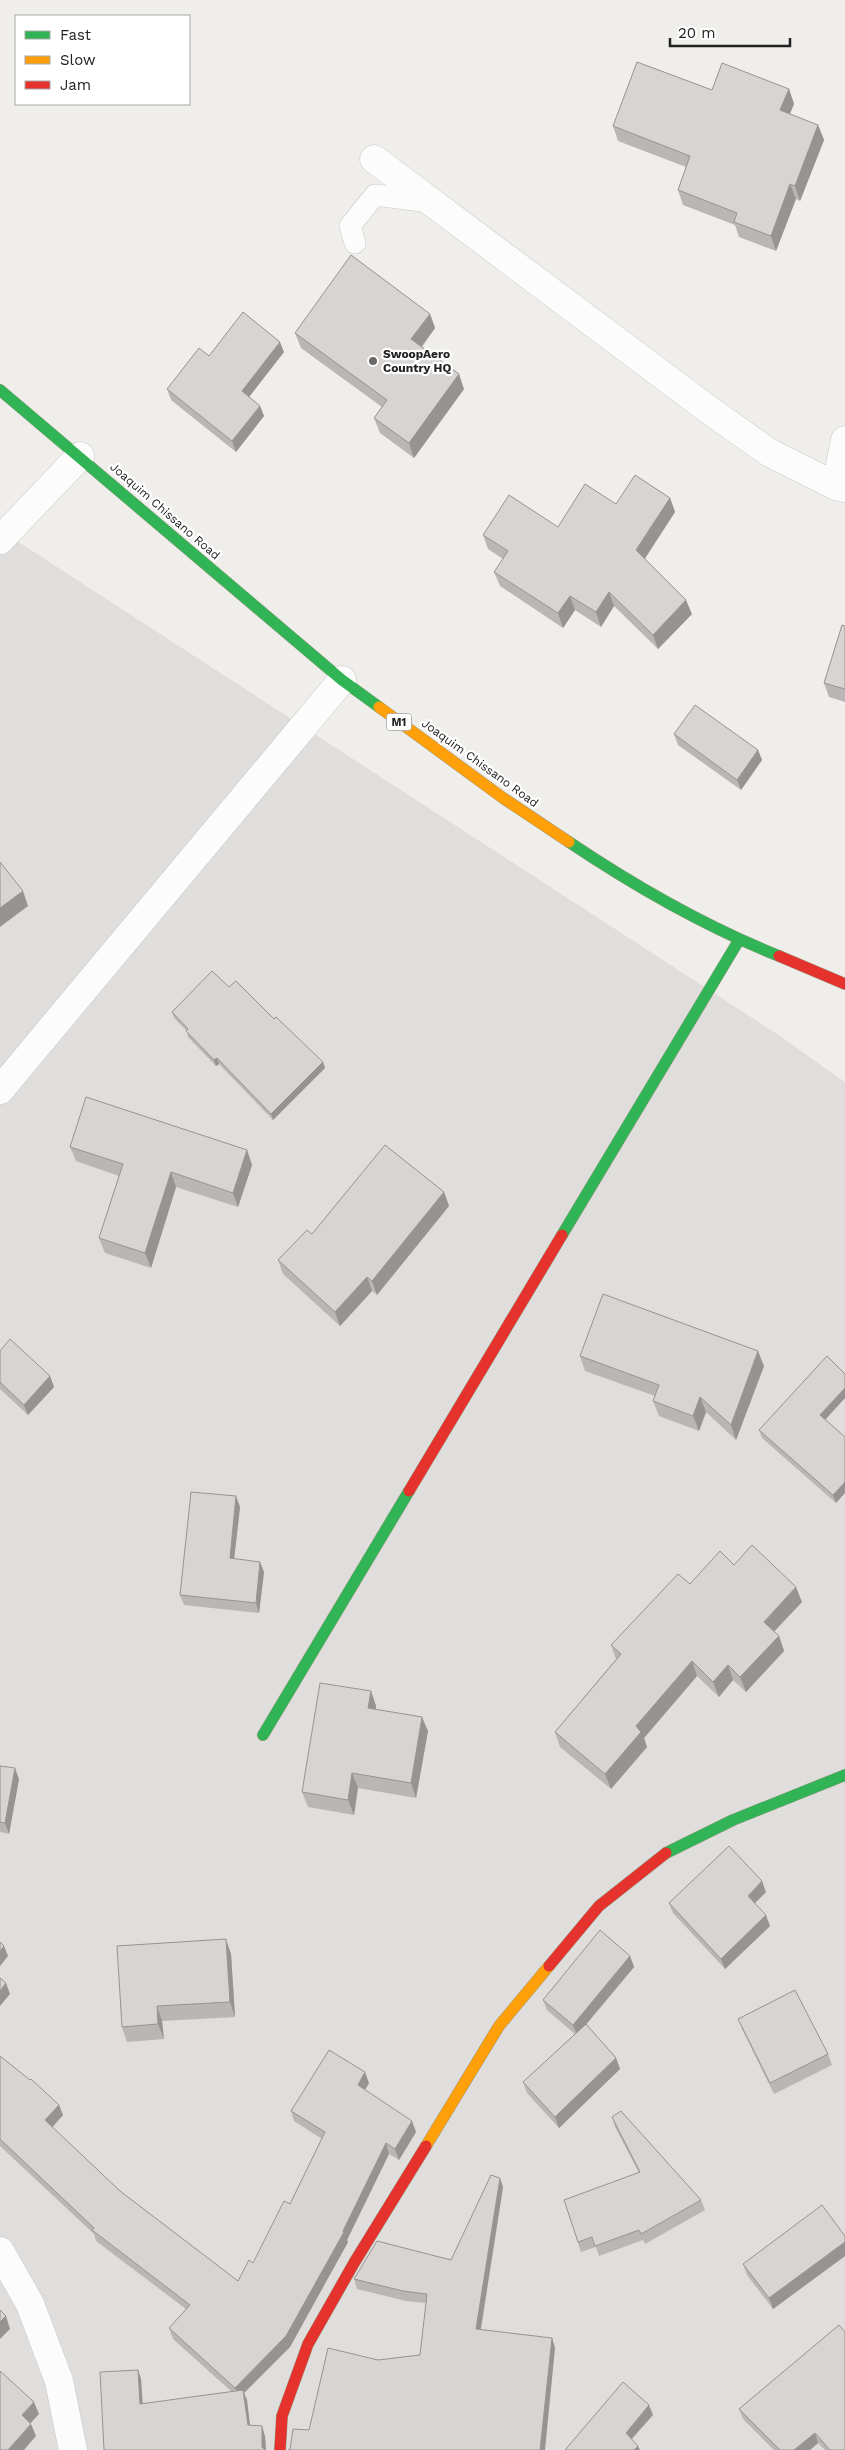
<svg xmlns="http://www.w3.org/2000/svg" width="845" height="2450" viewBox="0 0 845 2450" font-family="'Work Sans',sans-serif">
  <rect width="100%" height="100%" fill="#f0eeeb"/>
  <path fill="#dfdedc" d="M0,530L780,1036L845,1082V2450H0Z"/>
  <g fill="none" stroke-linecap="round" stroke-linejoin="round">
    <g stroke="#c9c8c7" stroke-width="22">
      <path id="lane" d="M355,243L350,226L375,195L430,202"/>
    </g>
    <g stroke="#c9c8c7" stroke-width="29">
      <g id="street">
        <path d="M374,159L709,410L770,453L836,486L845,488"/>
        <path d="M836,486L845,440"/>
        <path d="M0,540L80,456"/>
        <path d="M0,1090L342,680"/>
        <path d="M0,2251L30,2304L59,2381L73,2450"/>
      </g>
    </g>
    <g stroke="#999a82" stroke-width="12">
      <g id="fast">
        <path d="M0,390L342,680L379,707"/>
        <path d="M569,842C636,887 704,926 779,956"/>
        <path d="M562,1235L739,940"/>
        <path d="M263,1735L409,1491"/>
        <path d="M666,1853L733,1820L845,1775"/>
      </g>
    </g>
    <g stroke="#999a82" stroke-width="12">
      <g id="slow">
        <path d="M379,707L503,798L569,842"/>
        <path d="M426,2146L499,2026L549,1966"/>
      </g>
    </g>
    <g stroke="#999a82" stroke-width="12">
      <g id="jam">
        <path d="M779,956L845,984"/>
        <path d="M409,1491L562,1235"/>
        <path d="M549,1966L599,1906L666,1853"/>
        <path d="M280,2450L282,2416L308,2344L354,2263L426,2146"/>
      </g>
    </g>
    <use href="#lane" stroke="#fdfcfc" stroke-width="21"/>
    <use href="#street" stroke="#fdfcfc" stroke-width="28"/>
    <use href="#fast" stroke="#30b455" stroke-width="11"/>
    <use href="#slow" stroke="#ff9f0a" stroke-width="11"/>
    <use href="#jam" stroke="#e5322d" stroke-width="11"/>
  </g>
  <g fill="#b9b6b5">
    <path d="M789,89L794,104L790,114L818,125L824,140L800,201L796,199L776,251L739,237L735,225L683,205L678,190L686,167L618,141L613,126L712,90Z"/>
    <path d="M430,314L435,328L422,347L464,389L414,458L380,433L374,418L382,407L301,348L295,333Z"/>
    <path d="M284,352L249,397L260,406L264,416L236,452L171,400L167,389L209,356Z"/>
    <path d="M670,498L675,512L645,559L692,614L658,649L614,606L601,627L575,610L563,628L500,586L494,572L503,559L488,549L483,535L558,527L616,504Z"/>
    <path d="M845,626V702L829,697L824,683Z"/>
    <path d="M674,734L758,750L762,760L741,790L678,745Z"/>
    <path d="M229,987L274,1019L323,1062L325,1068L273,1120L219,1064L216,1066L188,1037L187,1031L174,1018L172,1012Z"/>
    <path d="M70,1147L247,1150L252,1165L238,1207L176,1187L151,1268L105,1253L99,1238L119,1176L76,1161Z"/>
    <path d="M444,1192L449,1206L377,1295L372,1291L340,1326L283,1274L278,1260L312,1234Z"/>
    <path d="M0,1351L50,1376L54,1387L28,1415L0,1389Z"/>
    <path d="M580,1356L764,1366L736,1440L706,1412L699,1431L659,1416L653,1401L655,1396L585,1371Z"/>
    <path d="M845,1374V1398L825,1420L836,1503L762,1438L759,1430Z"/>
    <path d="M240,1507L234,1559L264,1572L259,1613L184,1605L180,1595Z"/>
    <path d="M734,1565L802,1602L774,1631L779,1636L784,1651L746,1692L733,1680L719,1697L697,1676L644,1738L647,1747L611,1789L560,1747L555,1732L616,1659L611,1645L690,1584Z"/>
    <path d="M371,1691L376,1706V1709L428,1731L416,1798L358,1788L354,1815L308,1807L302,1792Z"/>
    <path d="M0,1766L19,1779L9,1834L0,1832Z"/>
    <path d="M766,1892L755,1903L770,1926L725,1969L673,1913L669,1903Z"/>
    <path d="M231,1954L235,2017L162,2021L164,2039L127,2042L122,2027Z"/>
    <path d="M630,1956L634,1967L586,2025L616,2058L620,2069L559,2128L527,2093L523,2082L575,2034L547,2010L543,2000Z"/>
    <path d="M738,2019L828,2054L832,2065L774,2094L742,2029Z"/>
    <path d="M0,2056L59,2105L63,2115L52,2127L120,2191L238,2281L253,2263L290,2204L322,2139L294,2121L291,2111L369,2083L365,2090L416,2132L399,2160L389,2154L347,2240L348,2242L290,2347L244,2393L247,2400L250,2426L265,2436L266,2450H104L138,2370L141,2379L143,2404L232,2392L173,2339L169,2328L186,2309L96,2241L94,2234L0,2146Z"/>
    <path d="M612,2117L701,2200L705,2210L645,2244L643,2240L599,2256L596,2247L581,2252L564,2200L639,2173L615,2127Z"/>
    <path d="M503,2187L481,2330L552,2338L555,2348L309,2430L378,2360L420,2355L426,2303L406,2301L357,2289L354,2279L451,2260Z"/>
    <path d="M845,2236V2256L773,2309L747,2275L743,2264Z"/>
    <path d="M839,2325L845,2450H825L818,2443L810,2450H774L743,2419L739,2409Z"/>
  </g>
  <g fill="#969493">
    <path d="M789,89L794,104L785,125L780,110Z"/>
    <path d="M818,125L824,140L800,201L795,186Z"/>
    <path d="M790,184L796,199L776,251L771,236Z"/>
    <path d="M430,314L435,328L416,354L411,339Z"/>
    <path d="M280,342L284,352L245,402L242,391Z"/>
    <path d="M459,374L464,389L414,458L409,443Z"/>
    <path d="M260,406L264,416L236,452L232,441Z"/>
    <path d="M670,498L675,512L641,564L636,550Z"/>
    <path d="M609,592L614,606L601,627L596,612Z"/>
    <path d="M570,596L575,610L563,628L558,613Z"/>
    <path d="M686,600L692,614L658,649L653,635Z"/>
    <path d="M758,750L762,760L741,790L737,780Z"/>
    <path d="M23,891L28,906L0,927V908Z"/>
    <path d="M217,1058L219,1064L216,1066L214,1060Z"/>
    <path d="M323,1062L325,1068L273,1120L271,1114Z"/>
    <path d="M247,1150L252,1165L238,1207L233,1193Z"/>
    <path d="M171,1172L176,1187L151,1268L145,1253Z"/>
    <path d="M444,1192L449,1206L377,1295L372,1281Z"/>
    <path d="M367,1277L372,1291L340,1326L335,1312Z"/>
    <path d="M758,1351L764,1366L736,1440L731,1425Z"/>
    <path d="M50,1376L54,1387L28,1415L24,1405Z"/>
    <path d="M845,1388V1398L822,1423L820,1415Z"/>
    <path d="M700,1397L706,1412L699,1431L693,1416Z"/>
    <path d="M845,1482V1493L836,1503L833,1495Z"/>
    <path d="M236,1496L240,1507L233,1569L230,1558Z"/>
    <path d="M260,1562L264,1572L259,1613L256,1603Z"/>
    <path d="M796,1587L802,1602L769,1637L764,1622Z"/>
    <path d="M779,1636L784,1651L746,1692L740,1677Z"/>
    <path d="M692,1661L697,1676L644,1738L647,1747L611,1789L605,1774L636,1726Z"/>
    <path d="M728,1665L733,1680L719,1697L713,1682Z"/>
    <path d="M371,1691L376,1706L374,1723L368,1708Z"/>
    <path d="M422,1717L428,1731L416,1798L411,1783Z"/>
    <path d="M15,1768L19,1779L9,1834L5,1823Z"/>
    <path d="M352,1773L358,1788L354,1815L348,1800Z"/>
    <path d="M762,1881L766,1892L752,1906L748,1896Z"/>
    <path d="M766,1915L770,1926L725,1969L721,1959Z"/>
    <path d="M226,1939L231,1954L235,2017L230,2002Z"/>
    <path d="M4,1946L8,1956L0,1966V1951Z"/>
    <path d="M630,1956L634,1967L577,2035L573,2025Z"/>
    <path d="M6,1983L10,1994L0,2006V1991Z"/>
    <path d="M157,2006L162,2021L164,2039L158,2024Z"/>
    <path d="M616,2058L620,2069L559,2128L555,2117Z"/>
    <path d="M365,2072L369,2083L362,2095L358,2085Z"/>
    <path d="M59,2105L63,2115L49,2131L45,2120Z"/>
    <path d="M412,2121L416,2132L399,2160L395,2149Z"/>
    <path d="M386,2143L389,2154L347,2240L348,2242L290,2347L244,2393L247,2400L251,2435L235,2388L343,2231Z"/>
    <path d="M500,2178L503,2187L479,2339L476,2329Z"/>
    <path d="M845,2242V2256L773,2309L769,2298Z"/>
    <path d="M6,2316L10,2329L0,2339V2322Z"/>
    <path d="M552,2338L555,2348L545,2450H540Z"/>
    <path d="M138,2370L141,2379L143,2414L140,2404Z"/>
    <path d="M34,2402L39,2414L26,2428L22,2415Z"/>
    <path d="M649,2405L653,2415L629,2442L626,2433Z"/>
    <path d="M31,2424L36,2436L24,2450H8Z"/>
    <path d="M262,2426L265,2436L266,2450H264L262,2447Z"/>
    <path d="M815,2433L818,2443L810,2450H794Z"/>
    <path d="M638,2446L640,2450H634Z"/>
  </g>
  <g fill="#d7d4d2" stroke="#969493">
    <path d="M637,62L712,90L722,63L789,89L780,110L818,125L795,186L790,184L771,236L734,222L737,213L678,190L690,156L613,126Z"/>
    <path d="M351,255L430,314L411,339L459,374L409,443L374,418L387,400L295,333Z"/>
    <path d="M243,312L280,342L242,391L260,406L232,441L167,389L199,348L209,356Z"/>
    <path d="M635,475L670,498L636,550L686,600L653,635L609,592L596,612L570,596L558,613L494,572L508,551L483,535L509,495L558,527L585,484L616,504Z"/>
    <path d="M842,625L845,626V689L824,683Z"/>
    <path d="M695,705L758,750L737,780L674,734Z"/>
    <path d="M0,862L23,891L0,908Z"/>
    <path d="M212,971L229,987L236,981L274,1019L276,1017L323,1062L271,1114L217,1058L214,1060L186,1031L188,1029L172,1012Z"/>
    <path d="M86,1097L247,1150L233,1193L171,1172L145,1253L99,1238L123,1164L70,1147Z"/>
    <path d="M385,1145L444,1192L372,1281L367,1277L335,1312L278,1260L307,1230L312,1234Z"/>
    <path d="M603,1294L758,1351L731,1425L700,1397L693,1416L653,1401L659,1385L580,1356Z"/>
    <path d="M10,1339L50,1376L24,1405L0,1382V1351Z"/>
    <path d="M827,1356L845,1374V1388L820,1415L845,1437V1482L833,1495L759,1430Z"/>
    <path d="M191,1492L236,1496L230,1558L260,1562L256,1603L180,1595Z"/>
    <path d="M752,1545L796,1587L764,1622L779,1636L740,1677L728,1665L713,1682L692,1661L636,1726L641,1732L605,1774L555,1732L621,1654L611,1645L678,1574L690,1584L720,1551L734,1565Z"/>
    <path d="M320,1683L371,1691L368,1708L422,1717L411,1783L352,1773L348,1800L302,1792Z"/>
    <path d="M0,1766L15,1768L5,1823L0,1822Z"/>
    <path d="M729,1846L762,1881L748,1896L766,1915L721,1959L669,1903Z"/>
    <path d="M600,1930L630,1956L573,2025L543,2000Z"/>
    <path d="M226,1939L230,2002L157,2006L158,2024L122,2027L117,1946Z"/>
    <path d="M0,1942L4,1946L0,1951Z"/>
    <path d="M0,1978L6,1983L0,1991Z"/>
    <path d="M795,1990L828,2054L770,2083L738,2019Z"/>
    <path d="M586,2024L616,2058L555,2117L523,2082Z"/>
    <path d="M329,2050L365,2072L358,2085L412,2121L395,2149L386,2143L343,2231L344,2232L286,2336L235,2388L169,2328L190,2305L92,2230L94,2228L0,2139V2056L30,2080L31,2079L59,2105L45,2120L120,2191L238,2281L249,2260L253,2263L284,2201L290,2204L325,2132L291,2111Z"/>
    <path d="M621,2111L701,2200L641,2234L639,2230L595,2246L592,2237L578,2242L564,2200L640,2172L612,2117Z"/>
    <path d="M491,2175L500,2178L476,2329L552,2338L540,2450H288L290,2449L293,2429L309,2430L328,2348L378,2360L420,2355L427,2294L403,2291L354,2279L377,2241L451,2260Z"/>
    <path d="M822,2205L845,2236V2242L769,2298L743,2264Z"/>
    <path d="M0,2310L6,2316L0,2322Z"/>
    <path d="M839,2325L845,2332V2450H830L815,2433L794,2450H780L739,2409Z"/>
    <path d="M138,2370L140,2404L243,2390L248,2425L262,2426V2447L265,2450H104L100,2372Z"/>
    <path d="M0,2371L34,2402L22,2415L31,2424L8,2450H0Z"/>
    <path d="M623,2382L649,2405L626,2433L638,2446L634,2450H565Z"/>
  </g>
  <circle fill="#6a6968" stroke="#fff" stroke-width="2" cx="373" cy="361" r="5"/>
  <g text-anchor="middle" stroke-width="4.5" stroke-linejoin="round" paint-order="stroke">
    <rect fill="#fff" stroke="#646464" stroke-width="1" x="386.5" y="713.5" width="25" height="17" rx="4"/>
    <g font-size="11" font-weight="bold" fill="#222">
      <text x="399" y="726">M1</text>
    </g>
    <g font-size="12" font-weight="bold" fill="#222" stroke="#fff" text-anchor="start">
      <text x="383" y="358">SwoopAero<tspan x="383" dy="14">Country HQ</tspan></text>
    </g>
    <g font-size="12" fill="#222" stroke="#fff">
      <text transform="translate(165 511) rotate(41)" y="4">Joaquim Chissano Road</text>
      <text transform="translate(480 763) rotate(36)" y="4">Joaquim Chissano Road</text>
    </g>
  </g>
  <rect x="15" y="15" width="175" height="90" fill="#ffffff" stroke="#a7a7a7"/>
  <rect x="25" y="31" width="25" height="8" fill="#30b455" stroke="#a7a7a7"/>
  <text x="60" y="40" font-size="15" fill="#222222">Fast</text>
  <rect x="25" y="56" width="25" height="8" fill="#ff9f0a" stroke="#a7a7a7"/>
  <text x="60" y="65" font-size="15" fill="#222222">Slow</text>
  <rect x="25" y="81" width="25" height="8" fill="#e5322d" stroke="#a7a7a7"/>
  <text x="60" y="90" font-size="15" fill="#222222">Jam</text>
  <path d="M670 38v8h120v-8" fill="none" stroke="#222222" stroke-width="2.5"/>
  <text x="678" y="38" font-size="15" fill="#222222" stroke="#ffffff" stroke-width="4" paint-order="stroke">20 m</text>
</svg>
